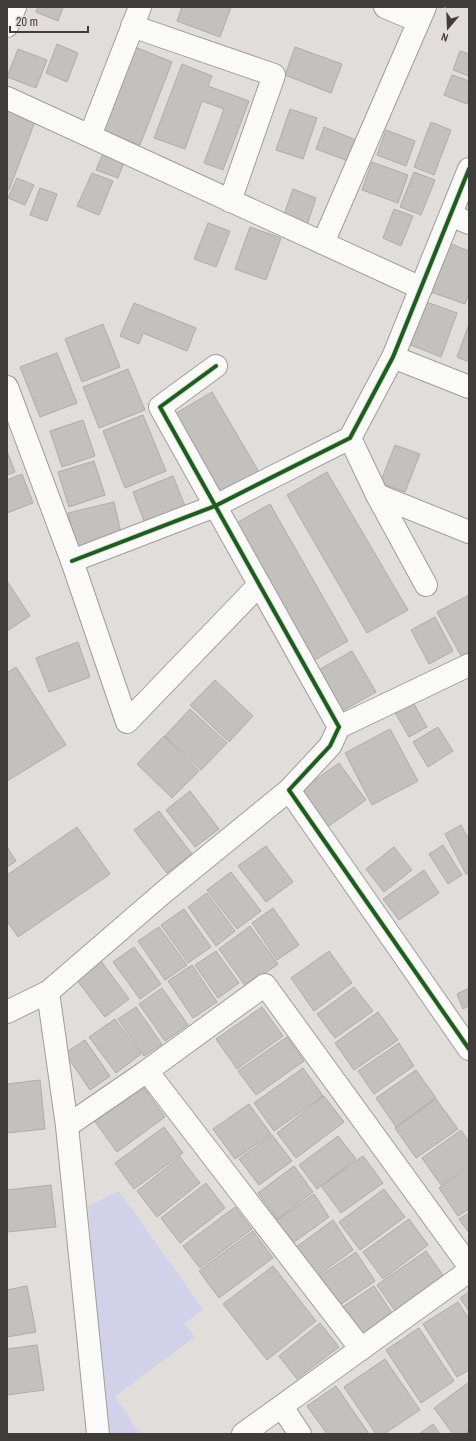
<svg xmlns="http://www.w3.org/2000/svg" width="476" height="1441" viewBox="0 0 476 1441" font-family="'Archivo Narrow',sans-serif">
  <rect width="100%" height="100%" fill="#e1ddda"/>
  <path fill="#d2d1ea" d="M119,1191L203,1309L184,1324L195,1337L115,1396L140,1434H107L88,1206Z"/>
  <g fill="#c3c0bd" stroke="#aeaba9">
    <path d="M38,7H63L58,21L36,12Z"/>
    <path d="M182,7H231L220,37L177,21Z"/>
    <path d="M57,44L78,53L67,82L46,73Z"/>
    <path d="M135,47L172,62L140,145L102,130Z"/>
    <path d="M295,47L342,64L331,93L285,75Z"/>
    <path d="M18,49L47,60L36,88L7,77Z"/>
    <path d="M460,51L469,54V76L453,70Z"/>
    <path d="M182,64L212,76L208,86L249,101L223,170L204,163L224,109L202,101L185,149L154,138Z"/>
    <path d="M452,75L469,81V99L467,104L444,95Z"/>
    <path d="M7,108L36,119L9,190H7Z"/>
    <path d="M290,109L317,118L303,159L276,150Z"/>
    <path d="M431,122L451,130L434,175L414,167Z"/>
    <path d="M324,127L356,140L348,161L316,149Z"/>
    <path d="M386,130L415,141L406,166L377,155Z"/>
    <path d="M103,153L124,162L118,178L96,170Z"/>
    <path d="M372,162L408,175L398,203L362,190Z"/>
    <path d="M414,172L435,180L421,215L400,207Z"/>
    <path d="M92,173L113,181L99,215L77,206Z"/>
    <path d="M17,178L34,185L25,205L8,198Z"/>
    <path d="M40,188L57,194L47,221L30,215Z"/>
    <path d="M293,189L316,198L307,225L283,217Z"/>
    <path d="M394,209L413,216L401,246L383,238Z"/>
    <path d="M208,223L230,231L216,267L194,259Z"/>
    <path d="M250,227L281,238L266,280L235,269Z"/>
    <path d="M446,242L469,251V293L465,304L428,291Z"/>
    <path d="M424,301L457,313L441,357L408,344Z"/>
    <path d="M134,303L196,328L187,351L143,333L139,344L120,336Z"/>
    <path d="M103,324L120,367L82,382L65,339Z"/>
    <path d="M469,324V362L457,357Z"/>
    <path d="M57,353L77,403L40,417L20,367Z"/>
    <path d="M128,369L145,410L99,428L83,387Z"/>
    <path d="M212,392L259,472L220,495L173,415Z"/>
    <path d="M143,415L166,471L125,488L103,431Z"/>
    <path d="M83,420L95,456L62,467L50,431Z"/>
    <path d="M395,445L420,454L405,492L380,483Z"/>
    <path d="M7,451L15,472L7,475Z"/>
    <path d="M94,461L105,495L69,507L58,472Z"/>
    <path d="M327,472L408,610L367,633L287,495Z"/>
    <path d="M22,474L33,503L7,513V480Z"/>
    <path d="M173,476L185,506L144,521L133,492Z"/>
    <path d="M114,502L122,537L77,548L68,513Z"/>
    <path d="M270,504L348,641L311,662L233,525Z"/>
    <path d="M7,581L30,616L7,631Z"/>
    <path d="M469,595V652L461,656L437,612Z"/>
    <path d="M435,617L453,651L429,664L411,630Z"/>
    <path d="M78,642L90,677L49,692L36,658Z"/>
    <path d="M352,651L376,692L339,713L315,672Z"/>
    <path d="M16,667L66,745L7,781V673Z"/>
    <path d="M215,680L253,716L229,742L190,705Z"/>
    <path d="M410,697L427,727L409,737L392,707Z"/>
    <path d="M190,709L227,743L201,770L165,736Z"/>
    <path d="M438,727L453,751L428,767L413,742Z"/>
    <path d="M390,729L418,781L372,805L345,753Z"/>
    <path d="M164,736L199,771L172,798L137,764Z"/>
    <path d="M339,763L366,800L323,830L297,793Z"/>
    <path d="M190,791L219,829L195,847L166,810Z"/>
    <path d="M159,811L192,854L167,873L134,830Z"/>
    <path d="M461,825L469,840V873L466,874L445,834Z"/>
    <path d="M77,827L110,874L18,937L7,921V875Z"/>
    <path d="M443,845L462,875L448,884L429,854Z"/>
    <path d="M266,846L293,882L266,902L238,866Z"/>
    <path d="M7,847L16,861L7,867Z"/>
    <path d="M394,847L412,870L384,892L366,869Z"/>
    <path d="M424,870L439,893L399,920L383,899Z"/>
    <path d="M231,872L261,911L237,929L207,890Z"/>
    <path d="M207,893L235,931L216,946L188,907Z"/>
    <path d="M273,908L299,945L277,960L252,923Z"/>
    <path d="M184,909L211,947L188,963L161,925Z"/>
    <path d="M250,926L278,964L246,987L219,949Z"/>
    <path d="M159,927L187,965L165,980L138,941Z"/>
    <path d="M134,947L161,984L140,999L113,962Z"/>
    <path d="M216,951L239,983L218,998L195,965Z"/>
    <path d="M329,951L352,983L314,1011L291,978Z"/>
    <path d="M101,961L129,999L105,1017L76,979Z"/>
    <path d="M192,965L217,1002L193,1018L168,981Z"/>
    <path d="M354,987L373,1011L335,1038L317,1014Z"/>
    <path d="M162,988L188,1025L165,1041L139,1004Z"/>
    <path d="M469,988V1006L463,1009L457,994Z"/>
    <path d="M136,1007L162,1044L144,1056L118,1019Z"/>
    <path d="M262,1007L283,1036L237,1069L216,1039Z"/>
    <path d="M378,1012L398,1040L354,1070L335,1043Z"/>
    <path d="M115,1019L141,1054L116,1073L89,1037Z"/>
    <path d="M287,1037L304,1061L256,1095L238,1071Z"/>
    <path d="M85,1040L110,1076L90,1090L65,1053Z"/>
    <path d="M399,1043L414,1066L374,1094L358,1071Z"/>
    <path d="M303,1068L323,1096L274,1131L254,1103Z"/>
    <path d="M416,1070L436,1098L396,1127L376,1098Z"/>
    <path d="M40,1080L45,1129L7,1133V1084Z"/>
    <path d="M141,1084L165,1117L117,1152L93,1119Z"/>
    <path d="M324,1096L344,1122L296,1158L277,1133Z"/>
    <path d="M436,1099L458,1129L416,1158L395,1128Z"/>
    <path d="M249,1104L271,1134L235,1159L213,1129Z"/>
    <path d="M164,1127L183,1153L134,1189L115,1163Z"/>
    <path d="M461,1130L469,1142V1165L441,1185L422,1158Z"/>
    <path d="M272,1135L292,1161L259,1185L239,1159Z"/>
    <path d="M338,1136L356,1159L317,1189L299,1165Z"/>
    <path d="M363,1156L383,1183L341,1213L321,1186Z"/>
    <path d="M180,1157L200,1183L157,1217L137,1191Z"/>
    <path d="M294,1166L313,1192L277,1219L258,1193Z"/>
    <path d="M469,1167V1209L458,1216L439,1188Z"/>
    <path d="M206,1183L225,1208L180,1243L161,1218Z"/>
    <path d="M51,1185L56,1227L7,1232V1190Z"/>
    <path d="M384,1189L405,1217L360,1250L339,1222Z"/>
    <path d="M314,1194L329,1217L290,1245L274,1222Z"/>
    <path d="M235,1207L252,1229L200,1268L183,1246Z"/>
    <path d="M469,1213V1233L459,1219Z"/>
    <path d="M409,1219L428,1245L383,1279L363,1252Z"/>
    <path d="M333,1220L353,1250L312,1280L291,1251Z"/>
    <path d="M253,1231L273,1258L219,1298L199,1271Z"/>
    <path d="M426,1251L447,1281L398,1315L377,1285Z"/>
    <path d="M356,1252L375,1281L340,1305L320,1276Z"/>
    <path d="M273,1266L316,1321L267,1360L223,1304Z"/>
    <path d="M27,1286L36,1332L7,1337V1290Z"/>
    <path d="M374,1286L394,1316L361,1337L341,1308Z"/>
    <path d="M469,1292V1311L460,1298Z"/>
    <path d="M458,1302L469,1319V1370L457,1377L423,1324Z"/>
    <path d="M320,1323L339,1347L297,1379L279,1356Z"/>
    <path d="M419,1328L454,1381L421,1403L386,1350Z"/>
    <path d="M37,1345L44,1390L7,1395V1349Z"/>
    <path d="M385,1359L420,1410L384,1434H376L344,1387Z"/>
    <path d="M469,1382V1431L464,1434H453L434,1408Z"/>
    <path d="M336,1386L369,1434H327L307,1406Z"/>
    <path d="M433,1424L440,1434H419Z"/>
  </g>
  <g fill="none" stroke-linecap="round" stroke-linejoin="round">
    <g stroke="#a09d9b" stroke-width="24">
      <g id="minor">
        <path d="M385,7L418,21"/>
        <path d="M7,26L15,7"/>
        <path d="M132,26L274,75L230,201"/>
        <path d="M7,98L421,288"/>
        <path d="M90,136L140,7"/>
        <path d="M451,215L469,223"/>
        <path d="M323,243L425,7"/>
        <path d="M393,357L469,387"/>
        <path d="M216,366L160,407L339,727L330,746L289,790L469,1049"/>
        <path d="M7,387L72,561L127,722L259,585"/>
        <path d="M350,438L377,495L426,585"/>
        <path d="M377,495L469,532"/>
        <path d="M72,561L215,506L350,438L393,357L469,169"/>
        <path d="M339,727L469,665"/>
        <path d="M48,992L67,1126L98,1434"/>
        <path d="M7,1012L48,992L164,892L289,790"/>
        <path d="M147,1071L361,1349"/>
        <path d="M67,1126L147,1071L265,985L469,1266"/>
        <path d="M282,1407L300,1434"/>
        <path d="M243,1434L469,1271"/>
      </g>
    </g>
    <use href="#minor" stroke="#fafaf9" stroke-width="22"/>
    <g stroke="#e4ddd7" stroke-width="6">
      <g id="cycleway">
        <path d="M216,366L160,407L339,727L330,746L289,790L469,1049"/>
        <path d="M72,561L215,506L350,438L393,357L469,169"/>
      </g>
    </g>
    <use href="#cycleway" stroke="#1b5e20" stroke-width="4"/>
  </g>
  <rect width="476" height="1441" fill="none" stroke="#3f3c3a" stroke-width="16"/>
  <g transform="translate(448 28) rotate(199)" stroke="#e4ddd7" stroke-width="3" paint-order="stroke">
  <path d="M0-3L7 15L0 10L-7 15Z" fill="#3f3c3a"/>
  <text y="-6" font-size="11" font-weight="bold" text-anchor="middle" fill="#3f3c3a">N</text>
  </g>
  <path d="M10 26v6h78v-6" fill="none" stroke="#3f3c3a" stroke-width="2"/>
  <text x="16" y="26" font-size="12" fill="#3f3c3a" stroke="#e4ddd7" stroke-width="3" paint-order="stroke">20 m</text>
</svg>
